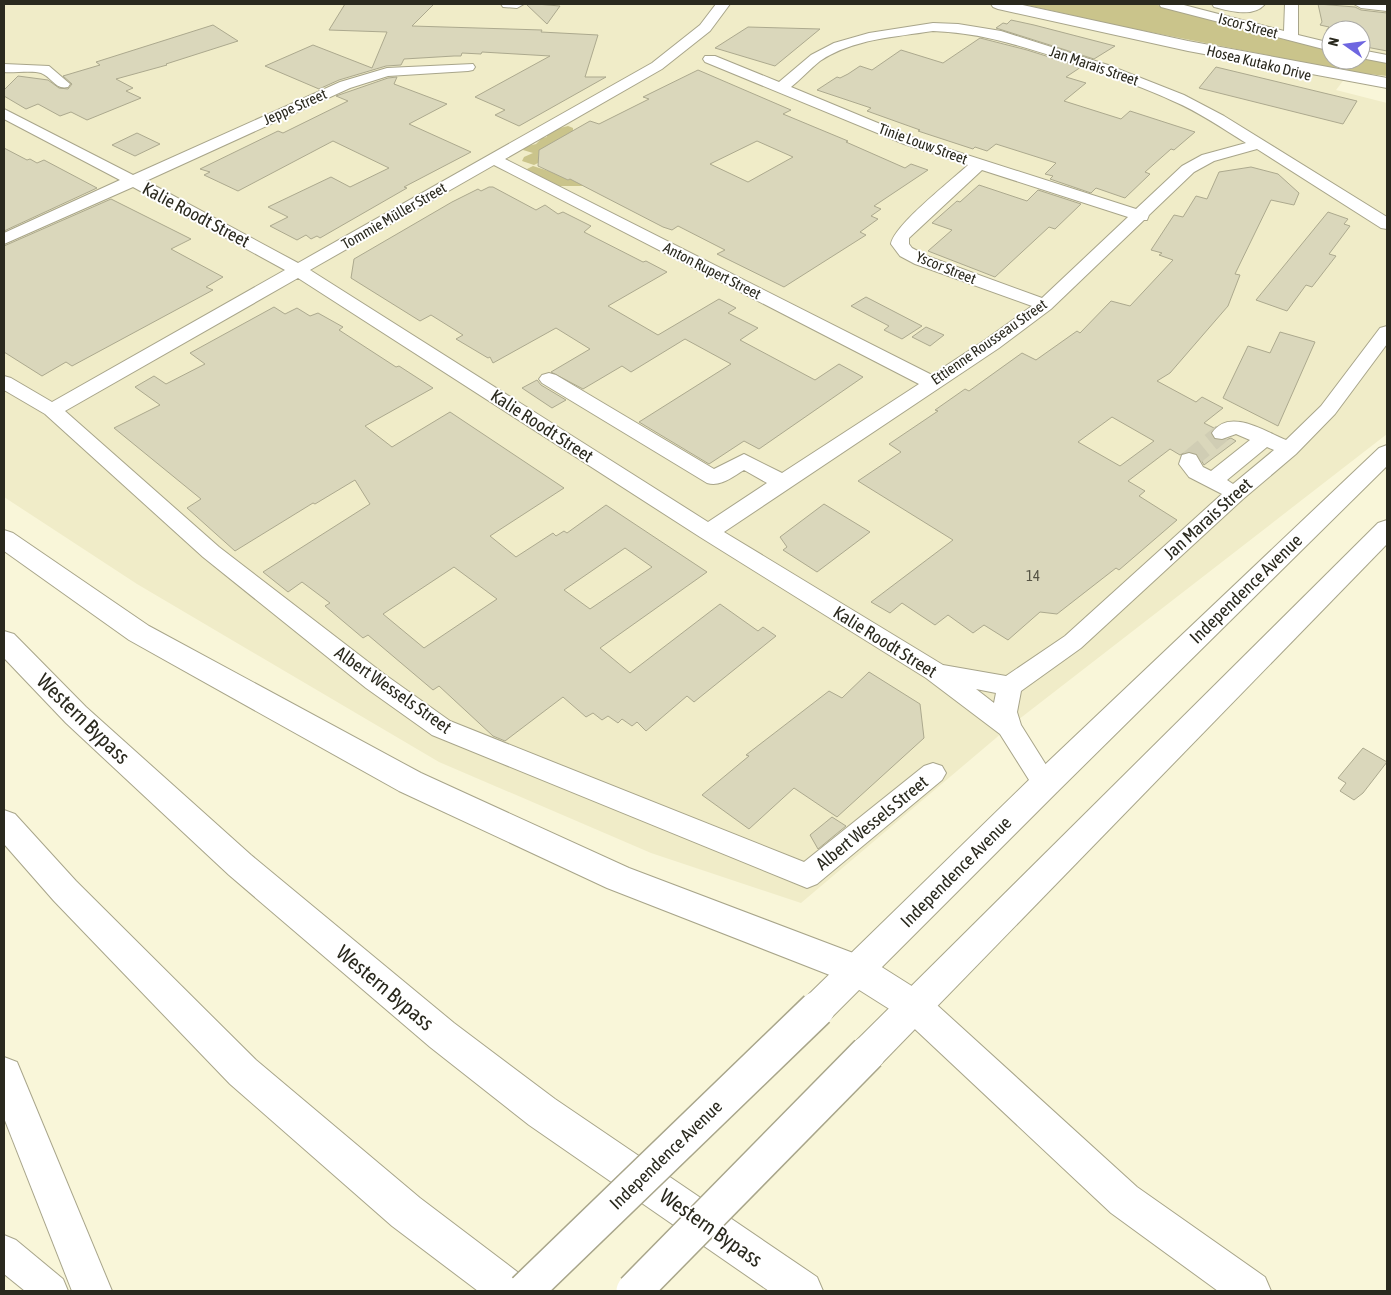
<svg xmlns="http://www.w3.org/2000/svg" width="1391" height="1295" viewBox="0 0 1391 1295" font-family="'Asap Condensed',sans-serif">
  <rect width="100%" height="100%" fill="#f9f6d9"/>
  <path fill="#f0ecc8" d="M4,4H1387V56L1366,51L1361,57V30H1331V60H1359L1336,90L1387,103V434L1009,727L801,903L651,853L439,762L137,584L4,497Z"/>
  <g fill="#cac48b">
    <path d="M1022,4H1154L1269,36L1331,50V60H1361V56L1387,61V76L1358,73L1124,27Z"/>
    <path d="M568,126L573,128V134L543,154L539,153L538,163L534,165L522,161L524,157L533,153L523,150L524,147L536,144L542,138L547,137V135L560,128Z"/>
    <path d="M533,166L574,179L583,186H559L529,172L527,169Z"/>
  </g>
  <g fill="#dad7bb" stroke="#aca98e" fill-rule="evenodd">
    <path d="M345,4H434L412,26L542,30L541,32L598,35L585,77H606L519,126L495,115L505,110L475,97L550,56L482,52L481,54L462,53L461,56H454L404,59L401,65L386,66L339,80L319,89L265,66L313,45L372,68L387,32L329,30Z"/>
    <path d="M526,4H536L560,6L547,24Z"/>
    <path d="M1318,4L1355,7L1361,10L1387,13V51L1361,46V30H1331V34L1326,31L1329,27L1320,25L1322,22Z"/>
    <path d="M1011,20L1034,25L1115,46L1094,59L996,28L1003,23L1007,24Z"/>
    <path d="M213,25L238,41L166,64L167,65L116,79L133,88L126,91L141,98L87,120L71,112L60,116L38,104L26,109L4,96V90L18,76L48,80L59,88L68,89L72,84L63,76L100,65L96,62Z"/>
    <path d="M748,27L820,29L775,66L715,48Z"/>
    <path d="M980,38L1027,50L1081,67L1066,77L1086,83L1064,101L1121,119L1130,111L1195,132L1174,150L1171,149L1145,172L1150,174L1125,198L1096,188L1091,193L1050,179L1053,176L1045,174L1056,163L996,144L987,151L975,147L973,149L918,131L920,130L867,111L871,108L817,90L837,77L840,78L848,74L860,66L872,70L901,50L943,63Z"/>
    <path d="M1216,67L1357,101L1343,124L1199,88Z"/>
    <path d="M698,70L791,110L783,114L848,141L846,142L905,168L911,164L928,170L874,206L881,209L871,216L878,219L860,232L866,235L784,287L717,254L725,250L678,226L672,230L663,227L570,179L568,180L538,166L539,150L590,121L599,124L649,99L643,97ZM757,141L793,157L748,182L710,164Z"/>
    <path d="M397,77L394,84L447,104L409,124L471,152L404,187L407,188L320,238L317,236L311,239L306,235L297,240L270,226L288,217L268,207L331,177L350,187L389,168L333,141L238,191L204,175L210,172L200,169L278,131L283,133L348,101L336,96L388,78Z"/>
    <path d="M137,133L160,144L135,156L112,145Z"/>
    <path d="M4,148L27,160L30,159L37,163L44,160L97,188L4,231Z"/>
    <path d="M1251,167L1278,174L1299,193L1294,205L1271,200L1235,274L1240,275L1228,306L1170,373L1157,381L1196,402L1202,397L1223,408L1204,423L1214,428L1210,433L1215,440L1223,441L1231,438L1236,441L1204,465L1197,453L1188,451L1180,455L1170,449L1128,481L1145,491L1139,496L1177,520L1119,570L1116,568L1057,614L1040,612L1008,640L984,625L973,633L948,615L935,625L902,603L890,613L871,602L953,540L858,481L901,452L889,444L938,411L935,410L965,389L969,391L1022,353L1036,360L1077,331L1080,333L1111,301L1130,306L1173,260L1159,255L1162,253L1151,250L1174,215L1183,217L1196,196L1207,199L1219,172ZM1112,417L1154,441L1120,466L1078,442Z"/>
    <path d="M979,185L1027,201L1038,190L1081,204L1055,229L1049,227L995,277L928,251L952,230L932,223L957,201L960,202Z"/>
    <path d="M489,187H493L536,210L545,205L558,214L563,212L591,226L584,232L643,262L646,261L667,272L608,306L658,335L719,299L736,308L728,313L758,328L740,340L815,380L839,364L863,377L759,449L744,441L709,464L639,422L731,364L685,339L631,372L622,366L583,389L551,372L590,349L556,328L493,363L490,357L488,358L456,339L463,335L431,315L420,321L351,278L354,259L452,202L478,189L481,191Z"/>
    <path d="M111,199L191,239L171,249L223,277L206,287L213,290L72,366L66,362L42,376L4,352V246Z"/>
    <path d="M1328,212L1348,219L1344,224L1350,226L1329,254L1336,256L1312,287L1306,285L1287,311L1256,300Z"/>
    <path d="M866,297L922,326L902,339L884,330L889,326L851,306Z"/>
    <path d="M274,307L285,314L297,308L310,316L318,313L343,327L339,330L396,367L399,366L433,388L365,426L392,447L450,412L564,488L490,536L516,557L553,533L556,536L564,531L567,533L606,505L707,572L600,648L630,673L720,604L758,631L763,627L776,636L694,702L687,696L646,731L637,722L632,726L622,719L618,723L608,716L602,720L593,713L586,717L563,697L505,741L493,736L439,686L433,690L368,635L363,638L325,606L330,603L302,582L288,592L263,572L370,504L355,480L315,504L313,503L235,551L187,508L201,499L114,428L160,405L135,387L154,376L166,384L205,364L190,353ZM625,548L652,567L590,609L564,590ZM454,567L497,599L424,648L383,614Z"/>
    <path d="M926,327L944,335L930,346L912,337Z"/>
    <path d="M1280,332L1315,342L1278,426L1223,398L1248,346L1270,353Z"/>
    <path d="M537,380L541,385L566,400L552,408L522,388Z"/>
    <path d="M824,504L870,532L817,572L783,550L787,547L780,537Z"/>
    <path d="M869,672L920,704L924,738L837,817L794,788L749,829L702,795L749,756L746,755L829,691L842,698Z"/>
    <path d="M1363,748L1387,762L1363,793L1354,800L1340,791L1346,783L1338,778Z"/>
    <path d="M832,817L846,826L818,849L810,835Z"/>
  </g>
  <g fill="none" stroke-linecap="round" stroke-linejoin="round">
    <path stroke="#d0cdb4" stroke-width="19" stroke-dasharray="19 9" stroke-linecap="butt" d="M1189,460L1222,433"/>
    <g stroke="#a8a58a" stroke-width="2">
      <g id="minor">
        <path d="M501,4H524L517,8L503,7Z"/>
        <path d="M716,4H730L710,31L662,69L505,159L932,375L985,340L1032,306L915,264L900,256L891,244C894,225 952,180 968,165L904,144L705,62L703,59L705,56H715L779,82L811,55L834,43L869,33L933,23L958,24L1001,31L1108,65L1184,95L1224,116L1387,217V229L1381,228L1257,149L1214,161L1194,172L1149,215L1147,220H1144L1051,309L999,348L724,532L943,665L1006,676L1065,636L1222,494L1189,477L1179,464L1182,455L1189,453L1196,455L1203,467L1211,471L1250,440L1236,434L1222,439L1215,438L1212,433C1229,407 1266,432 1286,440L1321,406L1380,328L1387,326V344L1335,414L1296,454L1243,499L1081,648L1021,691L1017,712L1021,725L1058,784L1054,791L1045,795L1036,791L1000,734L926,678L700,537L298,278L65,411L219,547L384,674L450,721L804,862L924,766L933,763L942,766L946,773L942,780L817,884L807,888L432,735L366,688L203,557L45,414L4,390V376L11,378L52,402L285,270L133,187L4,244V233L120,180L4,119V109L133,175L340,82L387,68L473,64L475,67L473,70L468,71L388,76L350,88L146,181L298,263L652,63L700,25ZM933,31C981,33 1014,44 1059,58C1097,71 1136,84 1173,101C1199,112 1222,128 1246,143L1202,155L1182,166L1136,209L914,138L791,87C801,79 810,69 820,61C852,39 896,37 933,31ZM494,165L919,384L782,473L744,454L714,469L556,375L549,373L542,375L539,379L542,383L707,483C721,487 732,477 744,470L767,483L708,522L310,270ZM982,170L1128,217L1042,298L927,256L912,248L909,244V238ZM1267,447L1274,450L1233,484L1227,480ZM976,689L996,693L994,703Z"/>
        <path d="M1159,4H1180L1284,31L1285,4H1298V35L1331,43V51L1161,7Z"/>
        <path d="M1212,4H1265C1253,18 1230,11 1214,7Z"/>
        <path d="M1354,4H1387V11L1361,8Z"/>
        <path d="M1361,50L1387,55V63L1361,58Z"/>
        <path d="M4,64L49,66L70,84L68,87C55,90 52,77 41,73C33,70 13,73 4,72Z"/>
        <path d="M4,1235L16,1240L63,1279L68,1291H25L4,1274Z"/>
      </g>
    </g>
    <g stroke="#a8a58a" stroke-width="2">
      <g id="major">
        <path d="M991,4H1018L1188,41L1387,78V88L1188,51L998,9L993,7Z"/>
        <path d="M1387,445V466L1056,793L829,1020L817,1025L805,1020L800,1009L805,998L1034,775L1379,448Z"/>
        <path d="M1387,520V544L880,1065L868,1070L856,1065L850,1053L856,1041L1378,523Z"/>
      </g>
    </g>
    <g stroke="#a8a58a" stroke-width="2">
      <g id="highway">
        <path d="M4,530L13,533L149,626L421,773L629,868L869,959L926,995L1137,1187L1265,1277L1271,1291H1218L1111,1213L902,1017L845,981L607,888L399,791L129,640L4,551Z"/>
        <path d="M4,631L14,634L86,707L251,855L454,1023L555,1099L817,1277L823,1291H769L529,1125L430,1047L229,875L66,723L4,658Z"/>
        <path d="M4,810L15,814L76,881L256,1060L420,1198L524,1277L530,1291H478L392,1226L230,1084L54,901L4,844Z"/>
        <path d="M4,1057L17,1062L112,1291H72L4,1118Z"/>
      </g>
    </g>
    <use href="#minor" fill="#fff" fill-rule="evenodd"/>
    <use href="#major" fill="#fff" fill-rule="evenodd"/>
    <use href="#highway" fill="#fff" fill-rule="evenodd"/>
    <g stroke="#a8a58a" stroke-width="38" stroke-linecap="butt">
      <g id="major-bridge">
        <path d="M525,1291L817,1009"/>
        <path d="M634,1291L868,1053"/>
      </g>
    </g>
    <use href="#major-bridge" stroke="#fff" stroke-width="35"/>
  </g>
  <g text-anchor="middle" stroke-width="4" stroke-linejoin="round" paint-order="stroke">
    <g font-size="15" fill="#2a291e" stroke="#fff">
      <text transform="translate(1248 26) rotate(15)" y="5">Iscor Street</text>
      <text transform="translate(1259 63) rotate(14)" y="5">Hosea Kutako Drive</text>
      <text transform="translate(1094 66) rotate(19)" y="5">Jan Marais Street</text>
      <text transform="translate(295 107) rotate(-24)" y="5">Jeppe Street</text>
      <text transform="translate(923 144) rotate(20)" y="5">Tinie Louw Street</text>
      <text transform="translate(394 216) rotate(-30)" y="5">Tommie Müller Street</text>
      <text transform="translate(946 268) rotate(22)" y="5">Yscor Street</text>
      <text transform="translate(712 271) rotate(27)" y="5">Anton Rupert Street</text>
      <text transform="translate(989 342) rotate(-35)" y="5">Ettienne Rousseau Street</text>
    </g>
    <g font-size="15" fill="#565445">
      <text x="1033" y="581">14</text>
    </g>
    <g font-size="18" fill="#2a291e" stroke="#fff">
      <text transform="translate(196 215) rotate(28)" y="6">Kalie Roodt Street</text>
      <text transform="translate(542 426) rotate(33)" y="6">Kalie Roodt Street</text>
      <text transform="translate(1208 519) rotate(-42)" y="6">Jan Marais Street</text>
      <text transform="translate(1246 589) rotate(-44)" y="6">Independence Avenue</text>
      <text transform="translate(885 642) rotate(32)" y="6">Kalie Roodt Street</text>
      <text transform="translate(393 690) rotate(35)" y="6">Albert Wessels Street</text>
      <text transform="translate(872 823) rotate(-39)" y="6">Albert Wessels Street</text>
      <text transform="translate(956 872) rotate(-45)" y="6">Independence Avenue</text>
      <text transform="translate(666 1155) rotate(-44)" y="6">Independence Avenue</text>
    </g>
    <g font-size="21" fill="#2a291e" stroke="#fff">
      <text transform="translate(83 719) rotate(44)" y="7">Western Bypass</text>
      <text transform="translate(385 988) rotate(40)" y="7">Western Bypass</text>
      <text transform="translate(711 1228) rotate(35)" y="7">Western Bypass</text>
    </g>
  </g>
  <rect width="1391" height="1295" fill="none" stroke="#2a291e" stroke-width="10"/>
  <g transform="translate(1346 45) rotate(284)"><circle r="24" fill="#ffffff" stroke="#aaa9a5"/>
  <path d="M0-4L9 19L0 12L-9 19Z" fill="#6e66e0"/>
  <text y="-8" font-size="14" font-weight="bold" text-anchor="middle" fill="#2a291e">N</text>
  </g>
</svg>
